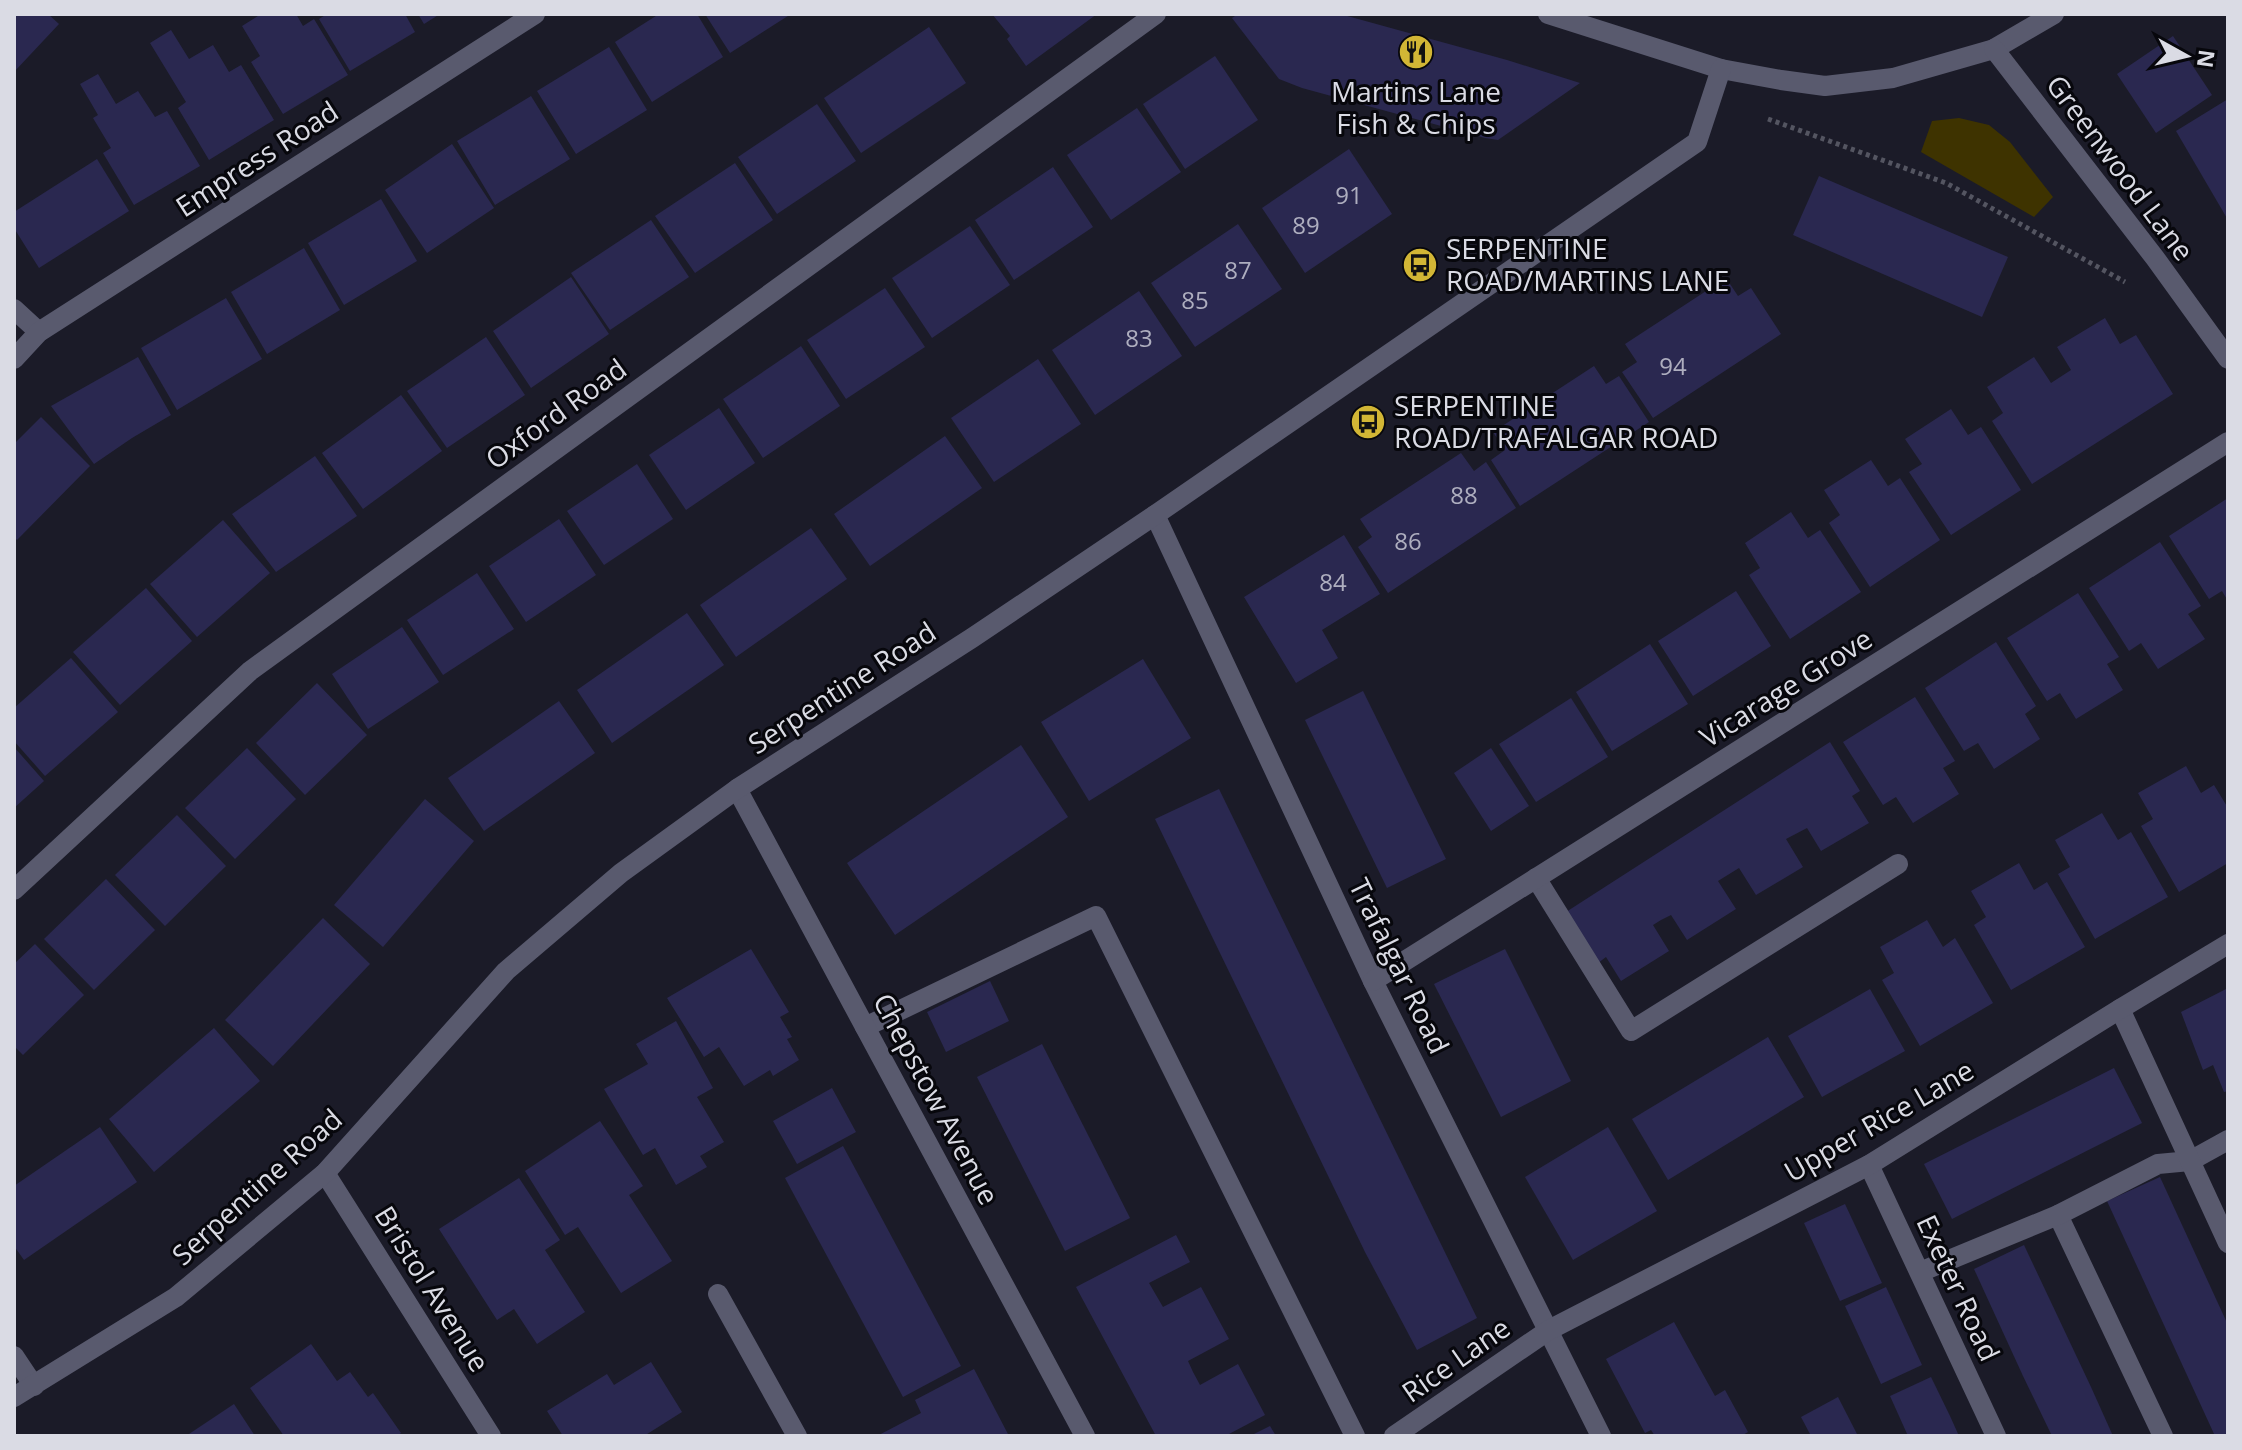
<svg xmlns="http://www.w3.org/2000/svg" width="2242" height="1450" viewBox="0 0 2242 1450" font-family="'Open Sans',sans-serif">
  <rect width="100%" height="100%" fill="#1b1b28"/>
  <path fill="#3e3300" d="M1959,118L1989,125L2010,142L2053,197L2034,217L1921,152L1932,121Z"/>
  <g fill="#2a2850">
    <path d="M14,14H48L59,24L14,72Z"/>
    <path d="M261,14H296L303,26L314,19L348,75L283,114L251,62L260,56L242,26Z"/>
    <path d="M327,14H405L415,32L350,71L319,19Z"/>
    <path d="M418,14H440L424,24Z"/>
    <path d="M659,14H697L723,57L652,102L615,42Z"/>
    <path d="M705,14H791L730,53Z"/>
    <path d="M992,14H1097L1026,66L1007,39L1010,36Z"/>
    <path d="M1238,14H1340L1507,60L1580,83L1498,140L1485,138L1302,88L1279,79L1232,18Z"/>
    <path d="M929,27L966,83L861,153L824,98Z"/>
    <path d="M171,30L189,59L213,45L229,72L241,65L274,120L209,160L178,108L186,102L150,43Z"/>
    <path d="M2173,36L2212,95L2156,133L2117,74Z"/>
    <path d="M609,47L647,110L576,154L537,91Z"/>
    <path d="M1215,56L1258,120L1185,169L1143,104Z"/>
    <path d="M98,74L116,104L138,91L155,117L167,111L200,166L134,205L103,153L111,148L93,118L98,115L80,84Z"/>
    <path d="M531,96L570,159L495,205L457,141Z"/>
    <path d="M2228,99V220L2176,131Z"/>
    <path d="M817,104L856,161L777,214L738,157Z"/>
    <path d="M1137,108L1181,172L1111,220L1067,155Z"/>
    <path d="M452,144L494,208L427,253L385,190Z"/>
    <path d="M1349,149L1392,214L1305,273L1262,208Z"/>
    <path d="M97,159L129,211L39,268L14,228V212Z"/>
    <path d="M735,163L773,220L695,273L655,216Z"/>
    <path d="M1053,167L1093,227L1014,280L975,220Z"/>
    <path d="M1819,176L2008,257L1982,317L1793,235Z"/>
    <path d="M381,199L417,261L344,305L308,243Z"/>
    <path d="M651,220L689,277L610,330L571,273Z"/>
    <path d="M1238,224L1282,289L1195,347L1151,283Z"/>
    <path d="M970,226L1010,285L932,338L892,278Z"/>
    <path d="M304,248L340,310L267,354L231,292Z"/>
    <path d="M571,277L609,334L531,388L493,331Z"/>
    <path d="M1726,278L1738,296L1751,288L1781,334L1653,418L1622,372L1637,362L1625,344Z"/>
    <path d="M885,288L925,347L846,399L807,340Z"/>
    <path d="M1139,291L1182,356L1095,415L1052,350Z"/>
    <path d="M226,298L262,359L177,410L141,348Z"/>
    <path d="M2105,318L2120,344L2136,335L2173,394L2032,484L1992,421L2003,413L1987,387L2034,357L2051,383L2071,370L2057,347Z"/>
    <path d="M486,337L525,395L447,448L407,391Z"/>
    <path d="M801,346L840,406L763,458L723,399Z"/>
    <path d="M138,357L171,415L132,438L94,464L51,406Z"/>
    <path d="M1038,359L1081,424L994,482L951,418Z"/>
    <path d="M1594,366L1606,384L1619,376L1649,422L1520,506L1491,460L1505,450L1493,432Z"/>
    <path d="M401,395L442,451L363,509L322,453Z"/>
    <path d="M719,408L755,463L686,510L649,455Z"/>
    <path d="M1951,409L1968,435L1981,427L2021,490L1951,535L1909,472L1922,464L1905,439Z"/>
    <path d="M41,417L90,466L17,540L14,537V444Z"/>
    <path d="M945,436L982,488L870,566L834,514Z"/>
    <path d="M1461,453L1474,471L1486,462L1516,508L1388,593L1358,547L1372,537L1360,519Z"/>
    <path d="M315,456L357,516L276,572L232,514Z"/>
    <path d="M1871,460L1888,486L1900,478L1940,540L1870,587L1829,523L1840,515L1824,490Z"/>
    <path d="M637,464L673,519L604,565L567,511Z"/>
    <path d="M2228,498V601L2222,591L2209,599L2169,536Z"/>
    <path d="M1791,512L1808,538L1820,530L1861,592L1790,639L1749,575L1760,568L1745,543Z"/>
    <path d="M559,519L596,575L526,622L489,566Z"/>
    <path d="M223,520L270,573L197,637L150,584Z"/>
    <path d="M811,528L847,579L736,657L700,605Z"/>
    <path d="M1344,535L1380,594L1322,630L1338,658L1296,683L1244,597Z"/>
    <path d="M2160,542L2201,606L2188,614L2205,639L2158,669L2141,643L2129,651L2089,588Z"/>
    <path d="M477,573L514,629L443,675L407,620Z"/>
    <path d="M146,588L192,641L120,705L73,652Z"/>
    <path d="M1736,591L1771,646L1693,696L1658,641Z"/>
    <path d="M2078,593L2119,657L2107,664L2123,690L2076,719L2060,693L2047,701L2007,638Z"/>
    <path d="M687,613L724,665L612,743L577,690Z"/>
    <path d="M402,627L439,682L368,729L332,674Z"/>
    <path d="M1996,642L2036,706L2025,714L2040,739L1994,769L1978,743L1964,751L1925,688Z"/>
    <path d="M1650,644L1688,704L1612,751L1576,692Z"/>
    <path d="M71,658L118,712L45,776L14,741V708Z"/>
    <path d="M1143,659L1191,738L1089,801L1041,722Z"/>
    <path d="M317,683L367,735L305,795L256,743Z"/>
    <path d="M1363,691L1446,859L1387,888L1305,720Z"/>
    <path d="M1915,697L1955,761L1943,768L1959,794L1913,823L1896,797L1883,805L1843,742Z"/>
    <path d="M1571,698L1608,757L1536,802L1499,744Z"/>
    <path d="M559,701L595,753L484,831L448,778Z"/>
    <path d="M1830,742L1860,791L1852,796L1869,823L1821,851L1807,828L1786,839L1803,867L1756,895L1739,868L1718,881L1736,909L1687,940L1671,915L1661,920L1653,925L1669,951L1621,981L1606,957L1598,963L1566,912Z"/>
    <path d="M1021,745L1068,817L895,935L847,863Z"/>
    <path d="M14,747L44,781L14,808Z"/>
    <path d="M247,748L296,799L235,859L185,808Z"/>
    <path d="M1491,748L1529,806L1491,831L1454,773Z"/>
    <path d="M2186,766L2201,793L2214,785L2228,808V863L2179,892L2141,826L2153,819L2138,793Z"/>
    <path d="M1219,789L1477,1318L1417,1350L1365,1252L1155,819Z"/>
    <path d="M425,799L474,841L383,947L334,905Z"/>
    <path d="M2102,813L2118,840L2131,832L2168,897L2095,939L2058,874L2070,867L2055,840Z"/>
    <path d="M177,815L226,866L165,926L115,875Z"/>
    <path d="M2019,863L2034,890L2047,882L2085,947L2011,990L1974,925L1986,917L1971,891Z"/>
    <path d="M106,879L155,930L94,990L44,939Z"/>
    <path d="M323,918L370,964L273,1066L225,1020Z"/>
    <path d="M1927,920L1943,947L1955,938L1993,1003L1920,1046L1882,980L1894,973L1880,947Z"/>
    <path d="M35,944L84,995L23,1055L14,1046V964Z"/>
    <path d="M751,949L789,1012L780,1017L792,1037L787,1039L799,1060L773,1076L770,1070L744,1086L719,1047L704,1057L667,998Z"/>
    <path d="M1505,949L1571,1081L1501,1117L1434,984Z"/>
    <path d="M990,981L1009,1021L946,1052L927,1012Z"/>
    <path d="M2228,988V1091L2224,1092L2213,1065L2203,1070L2181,1012Z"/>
    <path d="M1870,989L1905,1051L1822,1097L1788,1036Z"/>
    <path d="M676,1021L713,1088L697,1097L724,1142L700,1156L707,1167L676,1185L655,1148L643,1155L604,1089L648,1064L636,1044Z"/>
    <path d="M214,1028L260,1081L154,1172L109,1119Z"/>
    <path d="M1768,1037L1804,1097L1668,1180L1632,1119Z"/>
    <path d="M1042,1044L1130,1218L1065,1251L977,1077Z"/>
    <path d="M2114,1068L2142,1123L1952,1219L1924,1164Z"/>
    <path d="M832,1088L856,1132L797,1164L773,1121Z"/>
    <path d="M600,1121L643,1186L629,1195L672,1261L621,1293L578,1227L565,1235L525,1171Z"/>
    <path d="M100,1127L137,1182L24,1260L14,1246V1186Z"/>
    <path d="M1608,1127L1657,1211L1573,1260L1525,1177Z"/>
    <path d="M843,1146L961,1366L903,1397L785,1178Z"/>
    <path d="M2160,1177L2228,1325V1436H2215L2107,1201Z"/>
    <path d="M519,1178L560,1240L545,1250L585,1312L537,1344L514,1309L497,1320L439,1229Z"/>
    <path d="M1845,1204L1882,1283L1840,1301L1804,1223Z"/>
    <path d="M1176,1235L1190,1262L1149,1283L1163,1307L1201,1287L1229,1339L1188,1361L1193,1372L1200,1385L1238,1364L1265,1415L1229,1434L1230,1436H1156L1076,1287Z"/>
    <path d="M2024,1245L2091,1387L2113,1436H2052L2023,1376L1974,1269Z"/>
    <path d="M1886,1287L1922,1365L1881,1384L1845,1306Z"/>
    <path d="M1674,1322L1715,1396L1725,1390L1748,1432L1741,1436H1655L1651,1430L1645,1433L1606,1359Z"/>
    <path d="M311,1344L337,1381L350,1372L368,1397L373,1393L401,1433L397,1436H284L250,1388Z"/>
    <path d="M651,1362L682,1412L644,1436H563L547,1411L607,1374L614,1385Z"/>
    <path d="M974,1369L1009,1436H877L921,1413L915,1400Z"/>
    <path d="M1931,1377L1950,1416L1959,1436H1908L1890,1396Z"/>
    <path d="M1838,1397L1858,1436H1811L1801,1417Z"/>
    <path d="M234,1404L255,1436H186Z"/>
    <path d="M1270,1426L1276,1436H1250Z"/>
  </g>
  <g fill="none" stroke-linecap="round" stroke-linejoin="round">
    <path stroke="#545561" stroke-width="5" stroke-dasharray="4 4" stroke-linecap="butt" d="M1768,119L1946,183L2125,282"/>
    <g stroke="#595a6e" stroke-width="20">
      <path d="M1536,878L1631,1031L1898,864"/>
      <path d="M865,1027L1096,916L1355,1436"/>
      <path d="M2058,1215L2163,1436"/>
      <path d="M1920,1272L2058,1215L2158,1164L2190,1161L2228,1140"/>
      <path d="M718,1294L797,1436"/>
    </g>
    <g stroke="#595a6e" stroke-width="20">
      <path d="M1548,14L1721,69L1781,80L1825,86L1893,78L1994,49L2054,14"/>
      <path d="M1994,49L2155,258L2228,359"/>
      <path d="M14,309L39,332"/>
      <path d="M14,359L39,332L535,14"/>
      <path d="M1155,515L1373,981L1601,1436"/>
      <path d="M737,789L1085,1436"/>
      <path d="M14,890L250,671L1156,14"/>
      <path d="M1373,981L2228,442"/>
      <path d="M2120,1009L2228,1243"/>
      <path d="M1869,1165L1996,1436"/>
      <path d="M325,1173L491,1436"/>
      <path d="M14,1356L34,1386"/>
      <path d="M14,1397L176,1297L325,1173L506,971L621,873L737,789L972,638L1155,515L1697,142L1721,69"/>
      <path d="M1394,1436L1549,1330L1869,1165L2120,1009L2228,944"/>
    </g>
  </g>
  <defs>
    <g id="restaurant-disc" transform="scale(1.8)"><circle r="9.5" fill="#d2b635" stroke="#07070c"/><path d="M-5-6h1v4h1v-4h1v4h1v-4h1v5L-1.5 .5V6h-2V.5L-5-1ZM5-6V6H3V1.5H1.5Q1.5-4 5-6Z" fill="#111"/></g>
    <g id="bus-disc" transform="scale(1.8)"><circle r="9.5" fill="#d2b635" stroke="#07070c"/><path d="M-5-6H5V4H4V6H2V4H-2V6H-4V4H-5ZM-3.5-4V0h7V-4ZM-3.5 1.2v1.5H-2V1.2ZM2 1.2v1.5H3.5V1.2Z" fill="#111"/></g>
  </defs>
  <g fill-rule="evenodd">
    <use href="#restaurant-disc" x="1416" y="52"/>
    <use href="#bus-disc" x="1420" y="265"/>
    <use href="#bus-disc" x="1368" y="422"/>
  </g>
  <g text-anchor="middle" stroke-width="6" stroke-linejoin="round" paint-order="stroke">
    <g font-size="24" fill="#aeaebf">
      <text x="1349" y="204">91</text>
      <text x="1306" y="234">89</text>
      <text x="1238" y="279">87</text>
      <text x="1195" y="309">85</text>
      <text x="1139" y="347">83</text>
      <text x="1673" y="375">94</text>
      <text x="1464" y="504">88</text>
      <text x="1408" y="550">86</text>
      <text x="1333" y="591">84</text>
    </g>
    <g font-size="28" fill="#dadbe4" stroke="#07070c" text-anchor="start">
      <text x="1416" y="102" text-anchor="middle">Martins Lane<tspan x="1416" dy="32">Fish &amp; Chips</tspan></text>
      <text x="1446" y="259">SERPENTINE<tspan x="1446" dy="32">ROAD/MARTINS LANE</tspan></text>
      <text x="1394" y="416">SERPENTINE<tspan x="1394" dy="32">ROAD/TRAFALGAR ROAD</tspan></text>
    </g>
    <g font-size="28" fill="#dadbe4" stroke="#07070c">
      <text transform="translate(257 159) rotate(-33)" y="10">Empress Road</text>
      <text transform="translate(2120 168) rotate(53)" y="10">Greenwood Lane</text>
      <text transform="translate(556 414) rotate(-36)" y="10">Oxford Road</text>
      <text transform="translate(842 688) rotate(-33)" y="10">Serpentine Road</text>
      <text transform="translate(1786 688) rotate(-32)" y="10">Vicarage Grove</text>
      <text transform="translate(1399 966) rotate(64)" y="10">Trafalgar Road</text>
      <text transform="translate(936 1099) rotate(62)" y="10">Chepstow Avenue</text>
      <text transform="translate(1879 1121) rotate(-30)" y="10">Upper Rice Lane</text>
      <text transform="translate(257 1187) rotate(-42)" y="10">Serpentine Road</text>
      <text transform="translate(1958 1288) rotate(65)" y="10">Exeter Road</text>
      <text transform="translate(432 1289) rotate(58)" y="10">Bristol Avenue</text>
      <text transform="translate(1456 1360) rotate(-35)" y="10">Rice Lane</text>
    </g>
  </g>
  <rect width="2242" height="1450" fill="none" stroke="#dadbe4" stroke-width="32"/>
  <g transform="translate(2186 56) rotate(98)" stroke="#07070c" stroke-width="6" paint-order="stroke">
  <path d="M0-6L14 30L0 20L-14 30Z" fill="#dadbe4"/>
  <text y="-12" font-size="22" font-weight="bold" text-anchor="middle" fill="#dadbe4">N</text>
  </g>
</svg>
